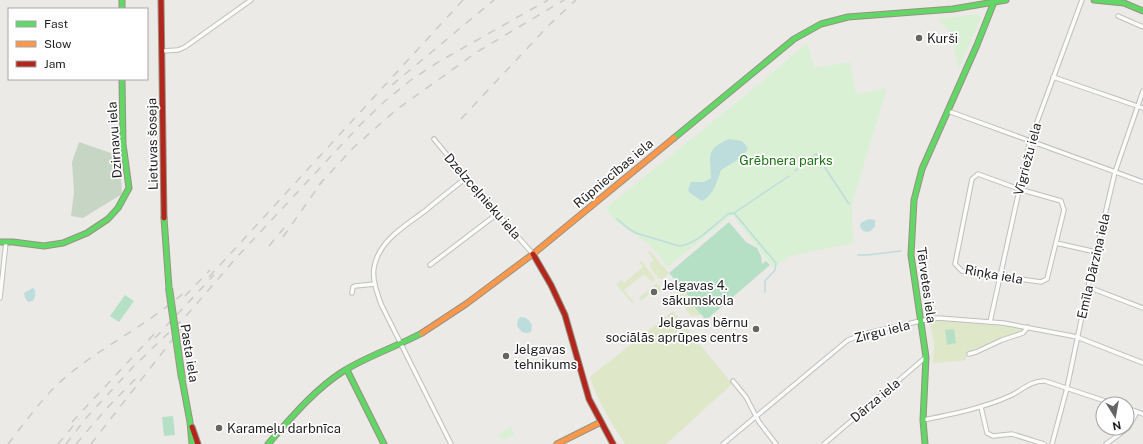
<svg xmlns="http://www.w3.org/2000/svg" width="1143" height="444" viewBox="0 0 1143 444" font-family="'Public Sans',sans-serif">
  <rect width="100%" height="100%" fill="#eceae7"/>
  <g fill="#dee7c8">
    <path d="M650,251L669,273L662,280L660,278L659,279L650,267V263L654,260L647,252Z"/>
    <path d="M641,260L655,279L652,282L644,274L624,290L634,302L632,303L616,284L621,280L624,283L643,267L639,262Z"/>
    <path d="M656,284H658L662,290L657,295L653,291L641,301L639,298Z"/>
    <path d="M681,287L688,295L690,302L701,315L691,316L682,304L676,290Z"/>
    <path d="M673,311L732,384L666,444H625C612,423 597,401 590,377Z"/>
    <path d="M941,320L1023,328L1024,330L969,351L967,352L966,360L960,361L933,363L934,342L929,321Z"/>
  </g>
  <path fill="#c7d6c4" d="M79,142L111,153L114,143H119L122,194L83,218L71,216L74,192L72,162Z"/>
  <g fill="#d9f0d5">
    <path d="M977,14L981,18L959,68C953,48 956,33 937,19Z"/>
    <path d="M807,43L815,68L850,62L856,94L887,88L852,204L853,243L789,256L774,268L732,215L668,267L650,245L615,221L606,208L754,88Z"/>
    <path d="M511,427L515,435L502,440L498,434Z"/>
  </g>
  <g fill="#b6e0c6">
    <path d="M729,222L746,242L757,248L761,256L762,264L766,261L770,265L706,320L690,302L688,295L681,287L676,290L674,287L677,285V282L669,273Z"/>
    <path d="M125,295L134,301L119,322L110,316Z"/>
    <path d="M954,329L956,343L947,345L945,330Z"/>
    <path d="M173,416L175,435L164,436L162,417Z"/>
  </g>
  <g fill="#bddcdc">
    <path d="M729,139L742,141L748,148L744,156L721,170C717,181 714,195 702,201L690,193L688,190L691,182H704L711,178C711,156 704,150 729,139Z"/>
    <path d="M869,219L875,220V226C871,232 867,234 861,229L860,224L862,222Z"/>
    <path d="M33,288C37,291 35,297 33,301L28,302L25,298L24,293Z"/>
    <path d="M520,317C527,317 529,320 532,325L531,332L526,333L522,332L517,326L518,320Z"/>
  </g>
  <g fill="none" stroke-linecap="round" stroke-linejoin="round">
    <g stroke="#bddcdc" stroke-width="1.5">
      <path d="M795,171L816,154L849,204"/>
      <path d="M734,213L789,176"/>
      <path d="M617,219L629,229L636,233L679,246C696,245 715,224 728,214L734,213L776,263L775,270L765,281V292"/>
      <path d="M858,255H867L901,251"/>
    </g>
    <g stroke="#bfbfbd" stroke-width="5.5">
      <g id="street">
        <path d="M1118,16L1143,27"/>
        <path d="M162,51L178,50L185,47L251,0"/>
        <path d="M1053,77L1143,108"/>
        <path d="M948,111L1143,182"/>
        <path d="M434,139L466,178L533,254"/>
        <path d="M978,174L1019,189L1061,201L1064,210L1047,279L1041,282L962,271L955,264L972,179Z"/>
        <path d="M1056,243L1096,252"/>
        <path d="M430,265L497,214"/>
        <path d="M1088,287L1143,308"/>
        <path d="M352,293L353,287L355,286L375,284"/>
        <path d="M0,298L6,242"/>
        <path d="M990,322L1030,141L1082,0"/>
        <path d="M969,354L976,352L1002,340L1023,333L1028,327"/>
        <path d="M733,381L746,397L759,422L776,444"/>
        <path d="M981,407L987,433L993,436L1012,434L1044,444"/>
        <path d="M1127,408L1143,414"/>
        <path d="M923,420C953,414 984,408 1012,395C1023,389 1033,380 1045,381L1114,404"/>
        <path d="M451,444L381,304C377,292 372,280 374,268C378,241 405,226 425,211C438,200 452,189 466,178"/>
        <path d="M723,444L848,340L868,333L929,319L938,318L1003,323L1067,335L1077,337L1143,363"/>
        <path d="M824,444L926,357"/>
        <path d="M1052,444L1067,388L1088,287L1115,172L1143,91"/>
        <path d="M1106,444L1128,428L1137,412"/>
      </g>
    </g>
    <g stroke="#959381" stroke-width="7">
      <g id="fast">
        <path d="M122,0V9"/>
        <path d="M1094,0L1124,3L1143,11"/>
        <path d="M674,138L794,39L821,24L848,17L953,9L1006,0"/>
        <path d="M164,218L169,288"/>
        <path d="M0,242H13L44,246L63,243L87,233L108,219L118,208L129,188L123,144L122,79"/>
        <path d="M347,370L384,444"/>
        <path d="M182,379L190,422L192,444"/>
        <path d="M268,444C291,418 313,391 342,372C367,356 396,347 422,333"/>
        <path d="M925,444L923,420L926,357L911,255L914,200L922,169L977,45L994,2"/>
      </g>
    </g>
    <g stroke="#959381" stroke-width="7">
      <g id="slow">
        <path d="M422,333L466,304L533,254L674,138"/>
        <path d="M557,444L601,422"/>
      </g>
    </g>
    <g stroke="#959381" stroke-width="7">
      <g id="jam">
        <path d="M161,0L164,218"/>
        <path d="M533,254L551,285L565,315L589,399L613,444"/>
        <path d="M192,427L198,444"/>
      </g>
    </g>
    <use href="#street" stroke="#fcfcfb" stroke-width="3.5"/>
    <use href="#fast" stroke="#63d668" stroke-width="5"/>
    <use href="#slow" stroke="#ff974d" stroke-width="5"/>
    <use href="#jam" stroke="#b3261e" stroke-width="5"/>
    <g stroke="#cacac9" stroke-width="1.5" stroke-dasharray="8 8" stroke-linecap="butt">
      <path d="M392,85L494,0"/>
      <path d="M461,119L548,26L576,0"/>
      <path d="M319,185L353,148L396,110L477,52L564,0"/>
      <path d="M283,237L323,180"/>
      <path d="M269,246L284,228"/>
      <path d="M209,277L463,0"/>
      <path d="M185,296L210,270"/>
      <path d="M155,338L214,275"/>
      <path d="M72,422L156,332"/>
      <path d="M8,444C27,420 44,395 68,375C106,344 151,323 187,290"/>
      <path d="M58,444L79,419"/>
      <path d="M66,444L87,417L133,367L186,316L237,257L361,124L385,101L411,80L440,61L548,0"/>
      <path d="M76,444L107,408L141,373"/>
      <path d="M91,444L187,321"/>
    </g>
    <g stroke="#a19386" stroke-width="8" stroke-linecap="butt">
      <path id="fast-bridge" d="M169,288L182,379"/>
    </g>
    <use href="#fast-bridge" stroke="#63d668" stroke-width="6"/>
  </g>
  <g fill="#666564" stroke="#fff" stroke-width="1.5">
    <circle cx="919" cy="38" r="4"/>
    <circle cx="654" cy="292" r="4"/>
    <circle cx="756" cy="329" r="4"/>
    <circle cx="506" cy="356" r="4"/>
    <circle cx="219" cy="428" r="4"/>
  </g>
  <g text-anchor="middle" stroke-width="3.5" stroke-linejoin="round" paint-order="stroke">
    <g font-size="13" fill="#1e1e1e" stroke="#fff" text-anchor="start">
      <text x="927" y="43">Kurši</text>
      <text x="662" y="290">Jelgavas 4.<tspan x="662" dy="15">sākumskola</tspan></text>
      <text x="748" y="327" text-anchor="end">Jelgavas bērnu<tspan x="748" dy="15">sociālās aprūpes centrs</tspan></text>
      <text x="514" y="354">Jelgavas<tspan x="514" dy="15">tehnikums</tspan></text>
      <text x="227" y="433">Karameļu darbnīca</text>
    </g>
    <g font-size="13" fill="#1e1e1e" stroke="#fff">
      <text transform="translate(114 140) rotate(-94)" y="5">Dzirnavu iela</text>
      <text transform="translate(152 144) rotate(-91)" y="5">Lietuvas šoseja</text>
      <text transform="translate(1027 159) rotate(-75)" y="5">Vīgriežu iela</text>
      <text transform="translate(613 173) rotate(-40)" y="5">Rūpniecības iela</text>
      <text transform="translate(483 196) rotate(49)" y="5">Dzelzceļnieku iela</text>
      <text transform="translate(1093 266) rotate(-77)" y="5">Emīla Dārziņa iela</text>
      <text transform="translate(994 274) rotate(10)" y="5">Riņķa iela</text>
      <text transform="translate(927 285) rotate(82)" y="5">Tērvetes iela</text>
      <text transform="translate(882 331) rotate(-14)" y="5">Zirgu iela</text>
      <text transform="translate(190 353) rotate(81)" y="5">Pasta iela</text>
      <text transform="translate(875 400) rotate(-40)" y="5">Dārza iela</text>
    </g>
    <g font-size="13" fill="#1e7315" stroke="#fff">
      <text x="786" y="165">Grēbnera parks</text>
    </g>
  </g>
  <rect x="8" y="8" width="140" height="72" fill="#ffffff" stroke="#a5a5a5"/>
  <rect x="16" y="21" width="20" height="6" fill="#63d668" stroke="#a5a5a5"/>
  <text x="44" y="28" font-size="12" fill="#1e1e1e">Fast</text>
  <rect x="16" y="41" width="20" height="6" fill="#ff974d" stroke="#a5a5a5"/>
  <text x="44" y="48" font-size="12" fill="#1e1e1e">Slow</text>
  <rect x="16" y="61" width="20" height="6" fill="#b3261e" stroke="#a5a5a5"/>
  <text x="44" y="68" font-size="12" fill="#1e1e1e">Jam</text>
  <g transform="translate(1115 416) rotate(169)"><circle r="19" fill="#ffffff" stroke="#a5a5a5"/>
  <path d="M0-3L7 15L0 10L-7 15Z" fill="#666564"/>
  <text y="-6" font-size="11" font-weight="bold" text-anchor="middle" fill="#1e1e1e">N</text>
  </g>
</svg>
